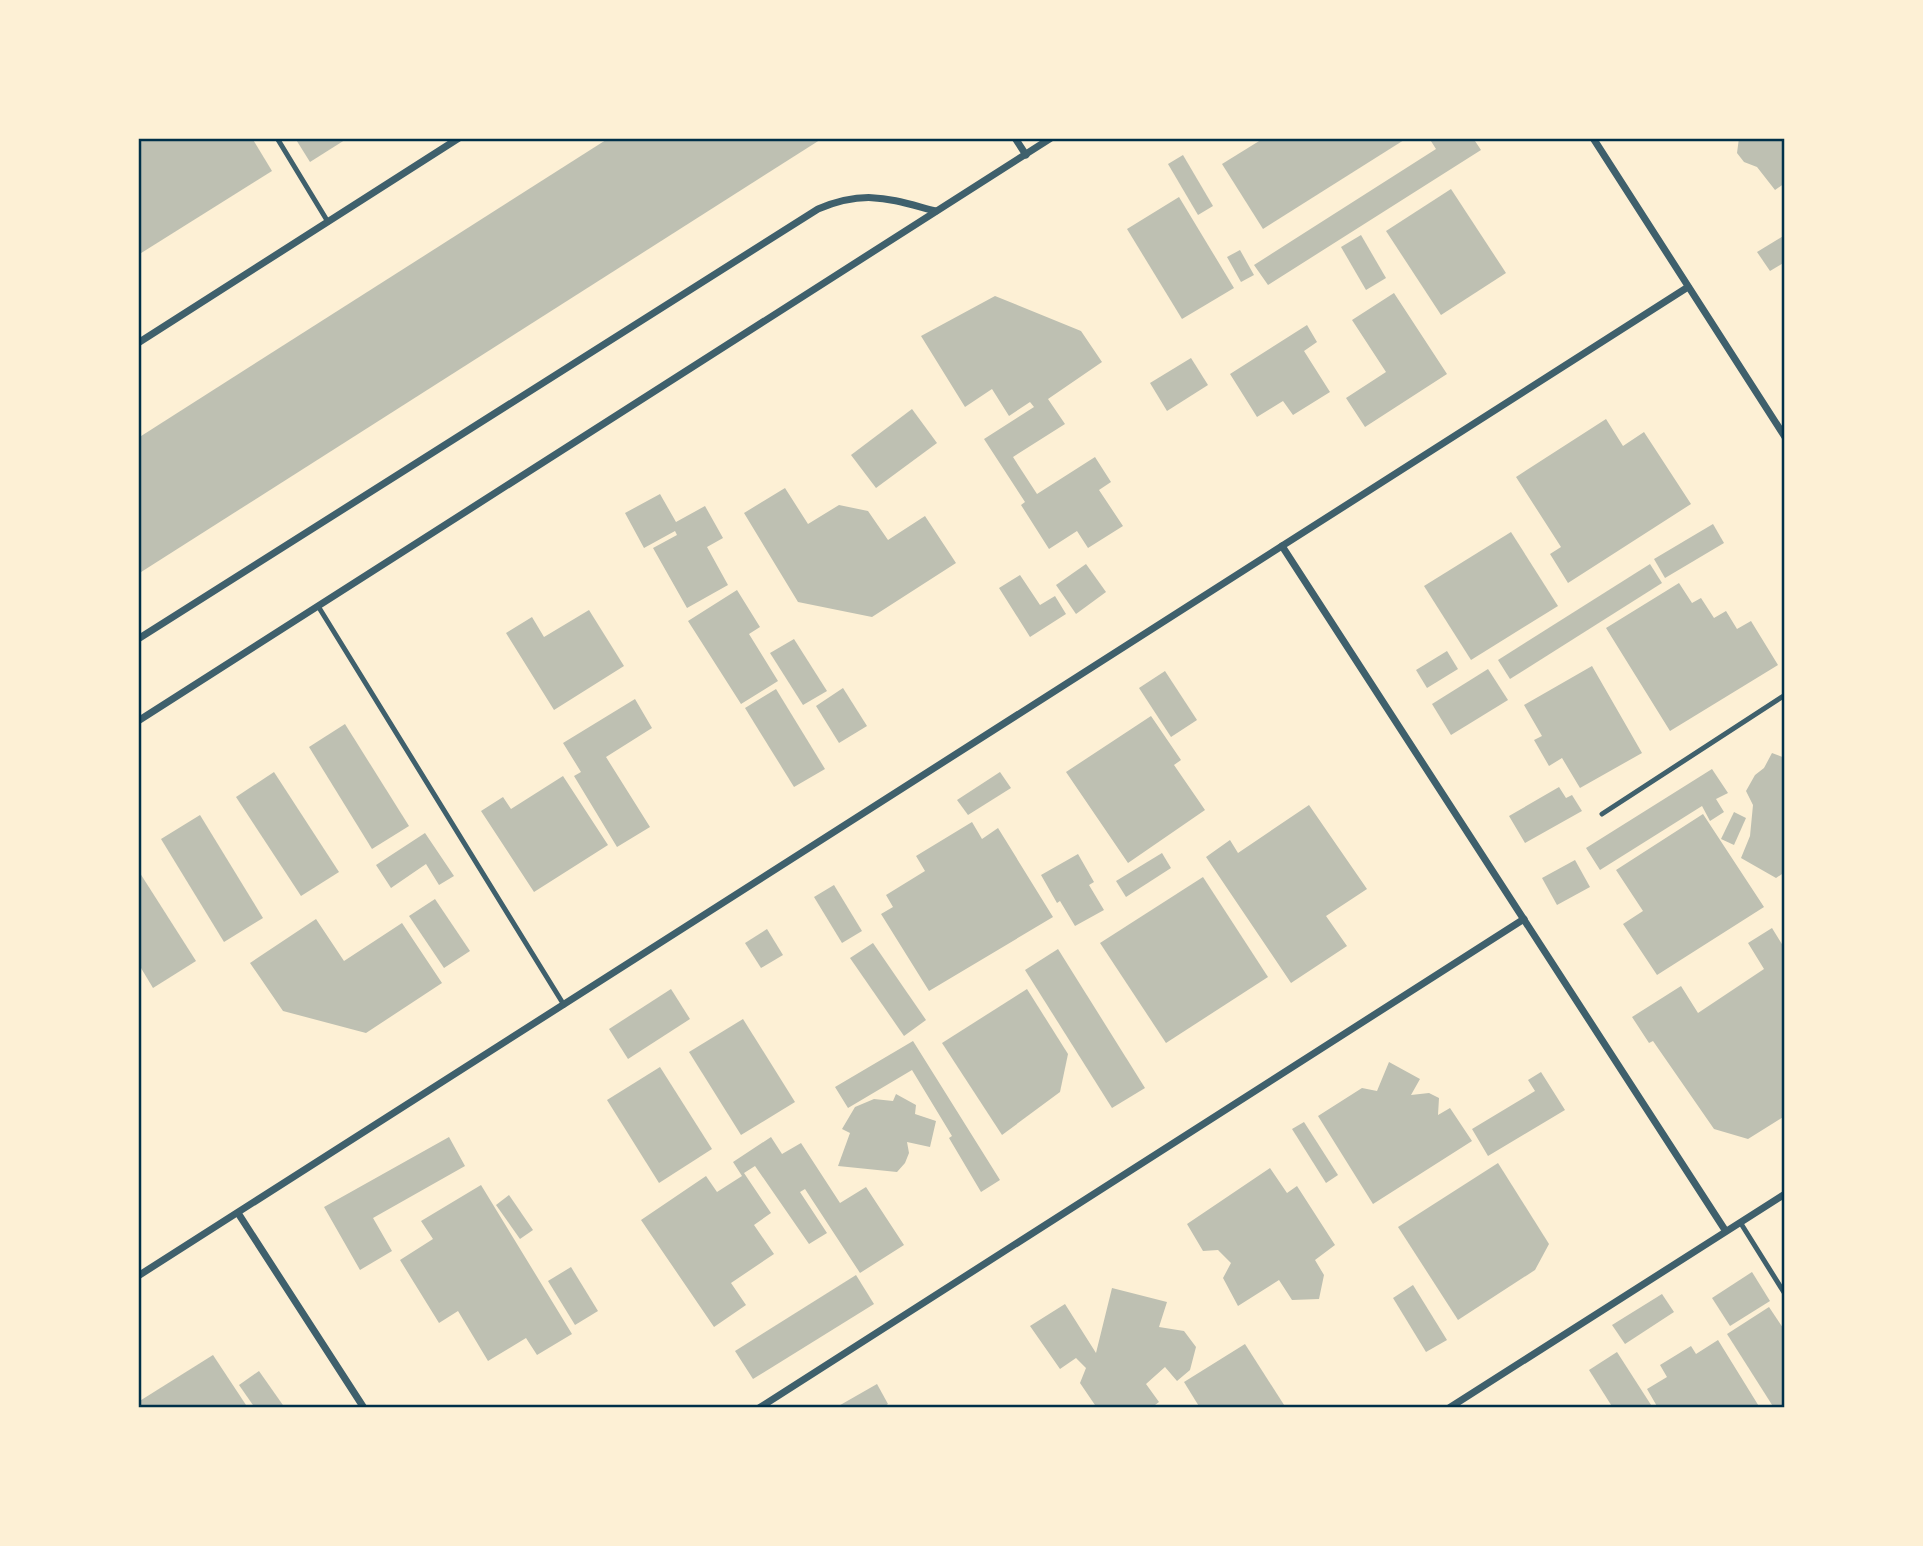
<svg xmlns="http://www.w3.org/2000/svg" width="1923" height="1546" viewBox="0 0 1923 1546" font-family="Signika,sans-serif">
  <rect width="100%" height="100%" fill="#fdf0d5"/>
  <g fill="#bec0b2">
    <path d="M138,138H252L272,171L138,255Z"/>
    <path d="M295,138H348L310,162Z"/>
    <path d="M609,138H823L138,574V438Z"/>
    <path d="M1264,138H1403L1404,140L1263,229L1222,164Z"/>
    <path d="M1429,138H1473L1481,150L1268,285L1254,265L1436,149Z"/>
    <path d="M1739,138H1785V183L1775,190L1757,167L1744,162L1737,153Z"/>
    <path d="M1183,155L1213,206L1198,215L1168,164Z"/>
    <path d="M1451,189L1506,273L1441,315L1386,231Z"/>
    <path d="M1179,197L1234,288L1182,319L1127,229Z"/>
    <path d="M1361,235L1386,278L1366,290L1341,247Z"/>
    <path d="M1785,235V262L1770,271L1757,252Z"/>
    <path d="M1240,250L1254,275L1241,282L1227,257Z"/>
    <path d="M1394,293L1447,374L1365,427L1346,398L1386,372L1352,320Z"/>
    <path d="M995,296L1081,331L1102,362L1048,399L1065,424L1013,457L1037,494L1095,457L1111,482L1099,490L1123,526L1088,548L1077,531L1049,549L1021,505L1025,502L984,439L1034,407L1030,402L1009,416L992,389L965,407L921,336Z"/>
    <path d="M1307,325L1317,342L1304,351L1330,392L1293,415L1283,401L1257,417L1230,374Z"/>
    <path d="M1191,358L1208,385L1167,411L1150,383Z"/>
    <path d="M912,409L937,443L876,488L851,455Z"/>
    <path d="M1606,419L1623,446L1644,432L1691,504L1568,583L1550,554L1561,547L1516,477Z"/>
    <path d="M785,488L808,524L839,505L868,511L888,540L925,516L956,563L872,617L798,602L744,513Z"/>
    <path d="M660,494L676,522L705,506L723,538L707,547L728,585L687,608L653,548L677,535L675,531L644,548L625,513Z"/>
    <path d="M1713,524L1724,543L1665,578L1654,559Z"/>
    <path d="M1511,532L1558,606L1471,660L1424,586Z"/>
    <path d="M1086,564L1106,592L1076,614L1056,585Z"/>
    <path d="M1650,564L1662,583L1510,679L1498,660Z"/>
    <path d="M1020,575L1040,605L1055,596L1066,614L1030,637L999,588Z"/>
    <path d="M1679,583L1692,603L1701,598L1714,618L1726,611L1737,629L1751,621L1778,665L1670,731L1606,628Z"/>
    <path d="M737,590L760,627L749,634L778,681L741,704L688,621Z"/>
    <path d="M589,610L624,666L554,710L506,633L532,617L544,637Z"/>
    <path d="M794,639L827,691L803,705L770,653Z"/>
    <path d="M1447,651L1458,669L1427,688L1416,670Z"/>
    <path d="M1592,666L1642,753L1580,788L1562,758L1549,766L1534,740L1542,736L1524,705Z"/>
    <path d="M1488,669L1508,700L1451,735L1432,704Z"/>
    <path d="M1165,671L1197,720L1171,737L1139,688Z"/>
    <path d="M843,688L867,726L839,743L816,706Z"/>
    <path d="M776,689L825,769L794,787L745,708Z"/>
    <path d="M635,699L652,728L606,757L650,827L617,847L574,776L581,772L563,743Z"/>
    <path d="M1151,716L1181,760L1174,765L1205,810L1128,863L1066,772Z"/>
    <path d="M345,724L409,826L372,849L309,747Z"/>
    <path d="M1772,753L1785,758V872L1776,878L1741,858L1750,836L1753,805L1746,791L1755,775L1764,768Z"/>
    <path d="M1712,769L1728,793L1716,799L1724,812L1710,821L1702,806L1600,870L1586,848Z"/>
    <path d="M274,772L339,872L301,896L236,797Z"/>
    <path d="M1000,772L1011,788L968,815L957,800Z"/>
    <path d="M563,776L608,845L534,892L481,811L503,797L511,809Z"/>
    <path d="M1559,787L1566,798L1572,795L1582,811L1525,843L1509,816Z"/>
    <path d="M1309,805L1367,889L1326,916L1347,946L1291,983L1206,857L1230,840L1238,853Z"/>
    <path d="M1734,812L1746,818L1734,845L1721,839Z"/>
    <path d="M1703,814L1764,907L1657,975L1623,924L1643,911L1616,870Z"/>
    <path d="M200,815L263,918L224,942L161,839Z"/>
    <path d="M972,822L982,839L998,828L1053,917L929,991L881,914L893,907L886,895L925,871L916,856Z"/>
    <path d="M425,833L454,876L439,885L426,864L391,888L376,865Z"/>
    <path d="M1162,853L1171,868L1126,897L1116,881Z"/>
    <path d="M1078,854L1094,882L1089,885L1104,910L1075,926L1060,901L1057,903L1041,875Z"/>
    <path d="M1575,860L1590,887L1557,905L1542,878Z"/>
    <path d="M138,870L196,961L153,988L138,963Z"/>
    <path d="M1203,877L1268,977L1166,1043L1100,943Z"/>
    <path d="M834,885L862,931L842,943L814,897Z"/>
    <path d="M435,899L470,951L444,968L409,916Z"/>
    <path d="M316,919L344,961L402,923L442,983L366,1033L283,1011L250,963Z"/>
    <path d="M1772,928L1785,949V1116L1748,1139L1714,1129L1653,1041L1649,1043L1632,1017L1681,986L1698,1013L1764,969L1748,943Z"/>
    <path d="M767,929L783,955L761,968L745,943Z"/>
    <path d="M873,943L926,1020L904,1036L850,958Z"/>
    <path d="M1058,949L1145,1088L1112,1108L1025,970Z"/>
    <path d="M671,989L690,1019L628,1059L609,1029Z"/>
    <path d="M1027,989L1068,1054L1060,1092L1002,1135L942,1043Z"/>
    <path d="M743,1019L795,1102L741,1135L689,1052Z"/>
    <path d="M913,1041L1000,1180L981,1192L949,1138L952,1136L912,1070L848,1108L835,1087Z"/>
    <path d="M1389,1062L1420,1079L1411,1095L1429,1093L1439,1098L1438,1115L1450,1108L1472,1141L1373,1204L1318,1116L1362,1088L1377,1091Z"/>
    <path d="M660,1067L712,1149L659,1183L607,1100Z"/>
    <path d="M1541,1072L1565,1110L1488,1156L1472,1129L1535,1091L1528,1080Z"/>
    <path d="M896,1094L916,1105L915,1114L936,1121L930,1147L907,1142L909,1153L905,1163L897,1172L838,1166L850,1133L842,1129L855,1107L874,1099L893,1101Z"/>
    <path d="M1304,1122L1338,1175L1326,1183L1292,1129Z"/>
    <path d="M449,1137L465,1166L373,1218L392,1251L360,1270L324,1207Z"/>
    <path d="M771,1137L782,1154L801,1143L840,1203L866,1187L904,1245L860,1273L805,1189L800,1192L827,1233L809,1244L755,1166L744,1173L771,1213L754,1225L774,1254L731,1283L746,1305L714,1327L641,1220L706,1176L717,1192L742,1176L733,1162Z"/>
    <path d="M1498,1163L1549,1244L1535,1270L1458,1320L1398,1227Z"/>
    <path d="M1270,1168L1287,1193L1297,1186L1335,1245L1315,1260L1324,1275L1319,1299L1292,1300L1279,1280L1238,1306L1223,1278L1231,1263L1218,1250L1203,1251L1187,1224Z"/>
    <path d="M481,1185L572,1334L537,1355L526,1338L488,1361L458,1311L439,1323L400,1260L433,1239L421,1221Z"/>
    <path d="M509,1195L533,1230L520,1239L496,1205Z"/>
    <path d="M571,1267L598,1311L575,1325L548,1281Z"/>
    <path d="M1752,1272L1770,1301L1730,1326L1712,1298Z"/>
    <path d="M856,1275L874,1304L753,1379L735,1351Z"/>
    <path d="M1413,1285L1447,1340L1426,1352L1393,1298Z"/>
    <path d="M1112,1288L1167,1302L1159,1327L1184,1331L1196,1347L1190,1370L1177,1381L1165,1367L1146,1384L1159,1402L1151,1408H1097L1080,1383L1086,1368L1076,1358L1060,1369L1030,1326L1065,1304L1096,1353Z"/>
    <path d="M1662,1294L1674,1312L1625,1344L1612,1325Z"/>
    <path d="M1769,1307L1785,1331V1408H1774L1727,1334Z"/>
    <path d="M1718,1340L1760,1408H1658L1647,1389L1667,1377L1660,1365L1691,1346L1696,1354Z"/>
    <path d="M1245,1344L1286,1408H1200L1184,1382Z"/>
    <path d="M1617,1352L1653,1408H1613L1589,1370Z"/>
    <path d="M213,1355L248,1408H138V1402Z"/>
    <path d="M259,1371L285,1408H255L239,1385Z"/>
    <path d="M877,1384L888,1404L882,1408H835Z"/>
  </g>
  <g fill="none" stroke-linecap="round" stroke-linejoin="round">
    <g stroke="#3f606c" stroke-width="5">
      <path d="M277,138L328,222"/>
      <path d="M318,606L564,1005"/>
      <path d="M1602,814L1785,695"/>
      <path d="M1740,1222L1785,1294"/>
    </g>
    <g stroke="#3f606c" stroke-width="7">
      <path d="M1015,138L1026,155"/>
      <path d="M1593,138L1785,437"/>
      <path d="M138,343L459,138"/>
      <path d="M1282,546L1725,1230"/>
      <path d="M138,639L818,209C866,189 889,199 936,211"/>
      <path d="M138,721L1051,138"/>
      <path d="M238,1213L364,1408"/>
      <path d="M138,1276L1688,287"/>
      <path d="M759,1408L1524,919"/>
      <path d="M1449,1408L1785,1194"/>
    </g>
  </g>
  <rect width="1923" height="1546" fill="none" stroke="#fdf0d5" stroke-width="280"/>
  <rect x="140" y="140" width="1643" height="1266" fill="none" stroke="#003049" stroke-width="2.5"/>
</svg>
